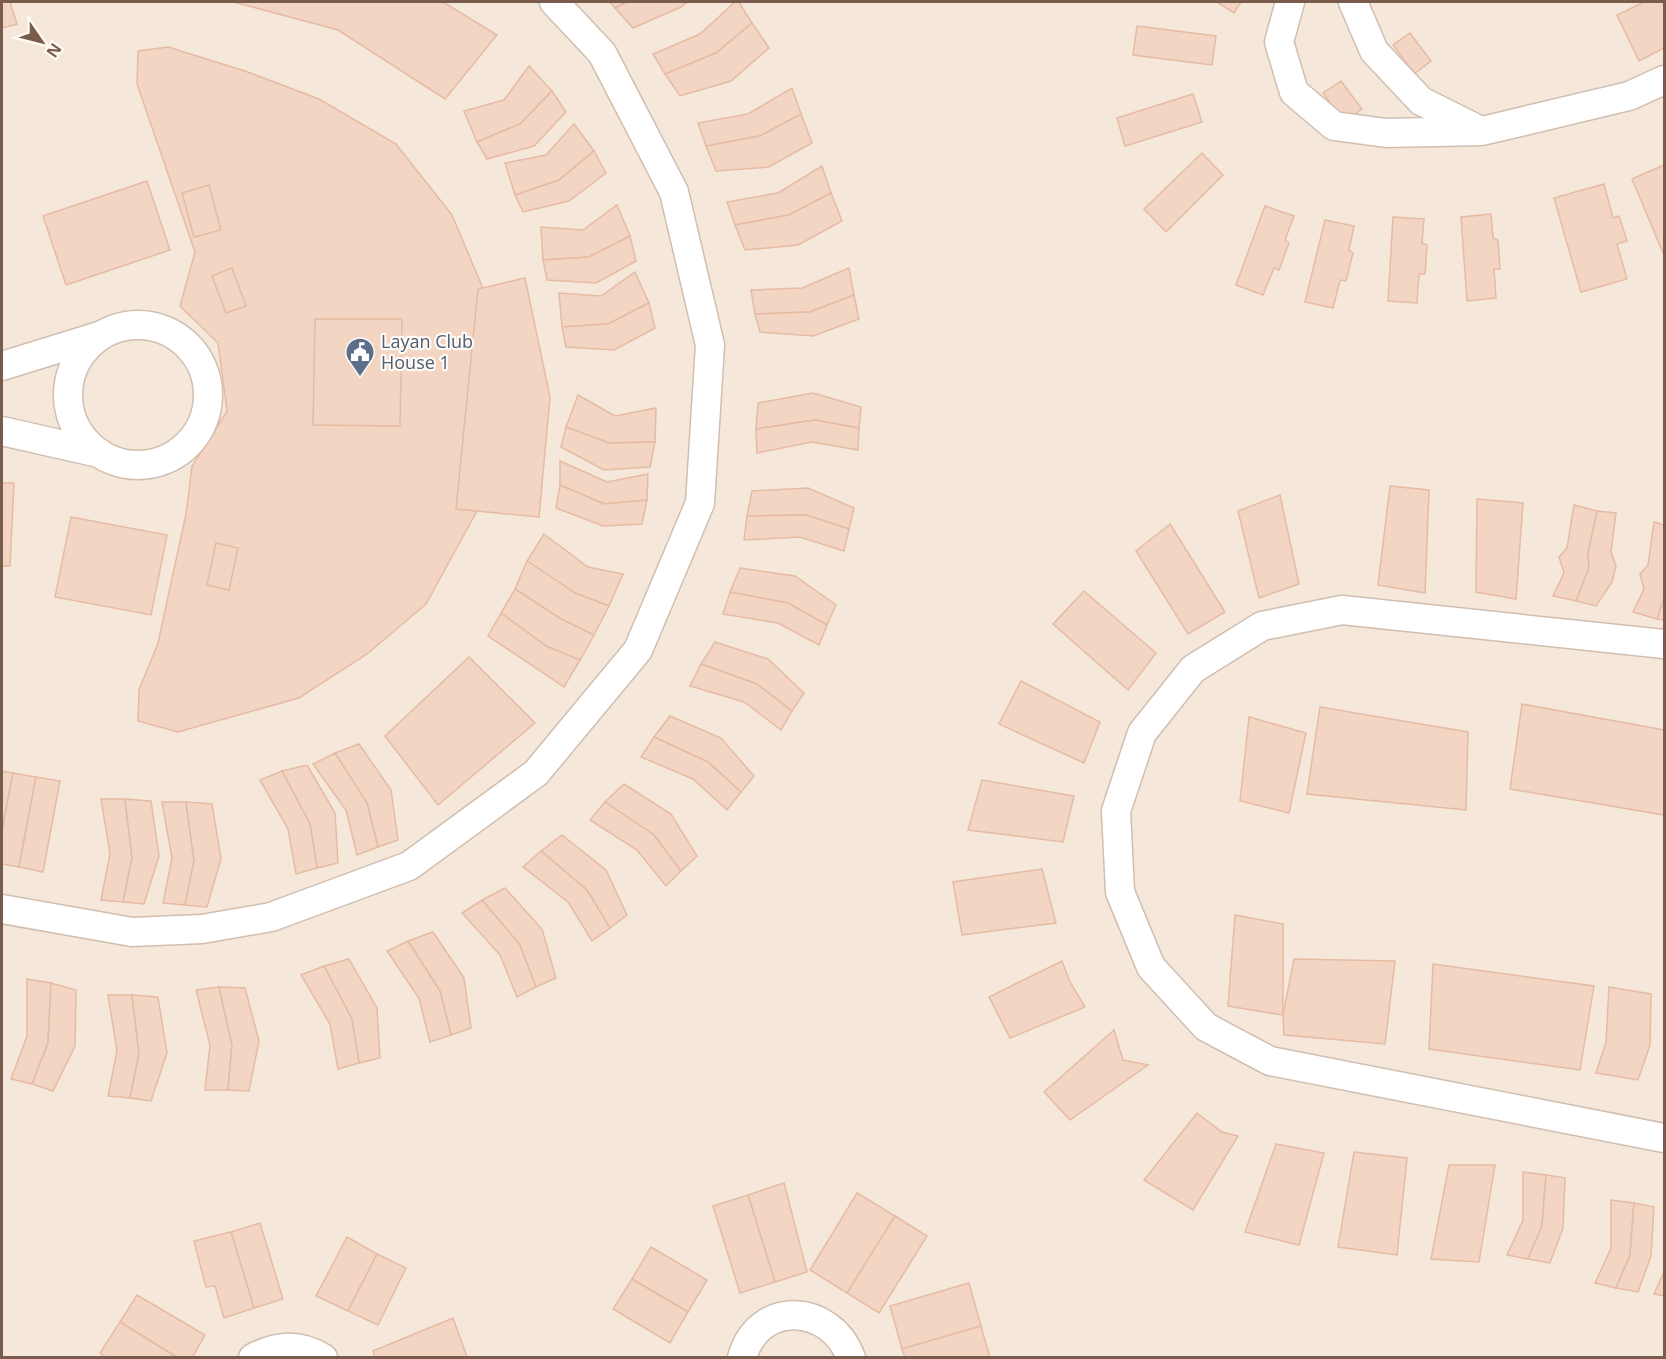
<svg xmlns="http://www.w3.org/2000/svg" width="1666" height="1359" viewBox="0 0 1666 1359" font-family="'Open Sans',sans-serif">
  <rect width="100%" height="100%" fill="#fdf6ec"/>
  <path fill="#f5e8da" d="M2,2H1664V1357L2,1358Z"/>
  <g fill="#f3d5c3" stroke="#e6bba3" stroke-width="1.5">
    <path d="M2,2H10L17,24L2,28Z"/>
    <path d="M234,2H443L497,35L445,99L338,30Z"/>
    <path d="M610,2H627L615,8Z"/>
    <path d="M627,2H687L681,7L633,28L615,8Z"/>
    <path d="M735,2H739L752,23L716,53L665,74L653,54L700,34Z"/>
    <path d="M1217,2H1241L1234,13Z"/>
    <path d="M1644,2H1664V48L1639,61L1617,15Z"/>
    <path d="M752,23L769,48L731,81L680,96L665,74L716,53Z"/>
    <path d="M1137,26L1216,36L1212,65L1133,55Z"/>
    <path d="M1410,33L1431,61L1414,74L1393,45Z"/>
    <path d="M168,47L245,71L319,99L396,144L452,215L492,310L500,415L477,511L426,604L367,654L299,698L178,732L138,721L139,690L158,643L186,514L192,466L227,411L218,343L180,306L195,252L137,84L138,51Z"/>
    <path d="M529,66L552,91L520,124L477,142L464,111L504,100Z"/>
    <path d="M1341,81L1362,109L1344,122L1323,93Z"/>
    <path d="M792,88L801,114L760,136L706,146L698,123L748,114Z"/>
    <path d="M552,91L566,112L534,146L487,159L477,142L520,124Z"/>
    <path d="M1193,94L1202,122L1125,146L1117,118Z"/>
    <path d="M801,114L812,143L769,167L716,171L706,146L760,136Z"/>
    <path d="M574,124L594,151L559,180L515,195L505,163L546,155Z"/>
    <path d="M594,151L606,173L569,201L523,212L515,195L559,180Z"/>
    <path d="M1202,153L1223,175L1166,232L1144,209Z"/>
    <path d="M1664,165V252L1663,253L1632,179Z"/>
    <path d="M822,166L831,193L789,215L735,225L727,202L778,193Z"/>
    <path d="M147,181L170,250L66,285L43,216Z"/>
    <path d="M1604,184L1613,218L1619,216L1627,241L1617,244L1627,279L1581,292L1554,198Z"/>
    <path d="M209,185L221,230L194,237L182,193Z"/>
    <path d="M831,193L842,221L798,245L745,250L735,225L789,215Z"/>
    <path d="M617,205L630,236L589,257L543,260L541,227L583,230Z"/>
    <path d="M1265,206L1294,216L1285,240L1289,243L1279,270L1274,268L1263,295L1236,285Z"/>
    <path d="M1491,214L1493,238L1498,240L1500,269H1494L1496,298L1467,301L1461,217Z"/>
    <path d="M1393,217L1424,219L1422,243L1427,245L1425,274H1419L1417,303L1388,301Z"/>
    <path d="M1325,220L1354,226L1349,250L1353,253L1346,281L1340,280L1333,308L1305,302Z"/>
    <path d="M630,236L636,261L596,283L547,280L543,260L589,257Z"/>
    <path d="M232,268L246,306L226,313L212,276Z"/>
    <path d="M849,268L854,295L810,312L755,314L751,290L802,288Z"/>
    <path d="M635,272L649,303L608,324L562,327L559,293L601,296Z"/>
    <path d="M525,278L550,397L539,517L456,509L478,289Z"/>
    <path d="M854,295L859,319L813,336L760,332L755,314L810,312Z"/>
    <path d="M649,303L655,328L614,350L566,347L562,327L608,324Z"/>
    <path d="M315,319H402L400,426L313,425Z"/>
    <path d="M813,393L861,407L859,428L815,420L756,429L758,403Z"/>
    <path d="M578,395L615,416L656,408L655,442L609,443L566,427Z"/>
    <path d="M815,420L859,428L858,450L812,442L757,453L756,429Z"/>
    <path d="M566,427L609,443L655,442L650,467L604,470L561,447Z"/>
    <path d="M560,461L607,482L648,474L647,500L604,504L560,485Z"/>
    <path d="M2,483H14L10,566H2Z"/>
    <path d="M560,485L604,504L647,500L642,524L603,526L556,508Z"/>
    <path d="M1390,486L1429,490L1425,593L1378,585Z"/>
    <path d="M808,488L854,508L849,529L806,515L747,516L752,491Z"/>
    <path d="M1280,495L1299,584L1259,598L1238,511Z"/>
    <path d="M1477,499L1523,503L1516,599L1476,592Z"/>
    <path d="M1574,505L1597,511L1588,554L1589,568L1576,601L1553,596L1564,573L1559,557L1567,548Z"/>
    <path d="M1597,511L1616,513L1611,552L1616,566L1612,582L1596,606L1576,601L1589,568L1588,554Z"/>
    <path d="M806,515L849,529L844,551L800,537L744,540L747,516Z"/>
    <path d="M71,517L167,535L151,615L55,597Z"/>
    <path d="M1654,522L1664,525V598L1657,619L1633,612L1644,589L1640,574L1648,565Z"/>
    <path d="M1170,524L1225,612L1188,634L1136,551Z"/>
    <path d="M544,534L588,567L623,574L609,606L575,593L527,561Z"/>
    <path d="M216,543L238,548L229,590L207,585Z"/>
    <path d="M527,561L575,593L609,606L594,635L561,619L515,589Z"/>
    <path d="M740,568L795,576L836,605L827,625L788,603L730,592Z"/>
    <path d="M515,589L561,619L594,635L580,660L546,646L501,613Z"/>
    <path d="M1084,591L1156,653L1128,690L1053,624Z"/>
    <path d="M730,592L788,603L827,625L819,645L778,623L723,614Z"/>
    <path d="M1664,598V620L1657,619Z"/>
    <path d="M501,613L546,646L580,660L564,687L488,636Z"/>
    <path d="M715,642L768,659L804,693L792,711L757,684L701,664Z"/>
    <path d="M469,657L535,723L438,805L385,736Z"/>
    <path d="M701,664L757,684L792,711L781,730L744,702L690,686Z"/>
    <path d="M1021,681L1100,722L1084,763L999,724Z"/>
    <path d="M1522,704L1664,730V815L1510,789Z"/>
    <path d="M1320,707L1468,732L1466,810L1307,794Z"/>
    <path d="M670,716L721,738L754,776L741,792L708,762L654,737Z"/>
    <path d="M1249,717L1306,733L1289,813L1240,801Z"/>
    <path d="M654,737L708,762L741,792L727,810L693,779L641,757Z"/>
    <path d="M359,744L391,790L398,840L378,847L367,803L335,753Z"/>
    <path d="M335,753L367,803L378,847L357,855L346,810L313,764Z"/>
    <path d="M307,765L335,813L338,863L317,868L310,824L282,771Z"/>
    <path d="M2,771L13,773L2,831Z"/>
    <path d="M282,771L310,824L317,868L296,874L288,829L260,780Z"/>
    <path d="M13,773L36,777L19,867L2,864V831Z"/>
    <path d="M36,777L60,781L43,872L19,867Z"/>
    <path d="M982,780L1074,796L1063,842L968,830Z"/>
    <path d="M624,784L671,814L697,856L681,871L654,835L605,802Z"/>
    <path d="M101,799H125L132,858L123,902L101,900L110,854Z"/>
    <path d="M125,799L151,801L159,856L144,904L123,902L132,858Z"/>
    <path d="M162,802H186L194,861L185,905L163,903L172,858Z"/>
    <path d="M186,802L212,804L221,859L207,907L185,905L194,861Z"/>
    <path d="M605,802L654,835L681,871L666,886L637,850L590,820Z"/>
    <path d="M562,835L606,870L627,915L610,928L587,890L541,851Z"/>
    <path d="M541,851L587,890L610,928L592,941L568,902L523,867Z"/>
    <path d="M1042,869L1056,923L962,935L953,882Z"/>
    <path d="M505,888L542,929L556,978L536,987L520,945L482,900Z"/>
    <path d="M482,900L520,945L536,987L517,997L500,955L462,913Z"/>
    <path d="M1235,915L1283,924V1015L1228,1006Z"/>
    <path d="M433,932L464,978L471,1028L451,1035L440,991L408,941Z"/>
    <path d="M408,941L440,991L451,1035L430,1042L419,998L387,951Z"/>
    <path d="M349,959L377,1008L380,1058L359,1063L352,1019L324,966Z"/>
    <path d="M1294,959L1395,961L1385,1044L1284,1035L1283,1015Z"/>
    <path d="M1062,961L1070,982L1085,1007L1010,1038L989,997Z"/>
    <path d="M1433,964L1594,986L1580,1070L1429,1049Z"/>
    <path d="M324,966L352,1019L359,1063L338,1069L330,1024L301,975Z"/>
    <path d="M27,979L51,983L48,1043L32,1084L11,1079L27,1036Z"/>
    <path d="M51,983L76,990L75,1046L53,1091L32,1084L48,1043Z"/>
    <path d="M219,987L232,1045L228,1090H205L210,1045L196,990Z"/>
    <path d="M219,987L245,988L259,1041L249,1091L228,1090L232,1045Z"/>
    <path d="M1609,987L1651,994L1650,1045L1638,1080L1596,1073L1606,1042Z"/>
    <path d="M108,995H132L139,1054L130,1098L108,1096L117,1051Z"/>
    <path d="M132,995L158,997L167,1053L151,1101L130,1098L139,1054Z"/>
    <path d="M1114,1030L1123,1060L1148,1065L1070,1120L1044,1092Z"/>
    <path d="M1197,1113L1222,1132L1238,1136L1193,1210L1144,1180Z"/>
    <path d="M1276,1144L1324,1153L1299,1245L1245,1232Z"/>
    <path d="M1354,1152L1407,1158L1397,1255L1338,1247Z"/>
    <path d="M1449,1165H1495L1479,1262L1431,1259Z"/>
    <path d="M1523,1172L1546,1175L1542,1226L1528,1259L1507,1255L1523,1220Z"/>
    <path d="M1546,1175L1565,1178L1563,1228L1550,1263L1528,1259L1542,1226Z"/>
    <path d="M784,1183L807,1272L775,1282L748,1195Z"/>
    <path d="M857,1193L895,1216L847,1293L810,1270Z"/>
    <path d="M748,1195L775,1282L740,1293L713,1206Z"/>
    <path d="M1611,1200L1634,1203L1630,1255L1616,1288L1595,1283L1611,1248Z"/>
    <path d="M1634,1203L1654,1207L1651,1256L1638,1292L1616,1288L1630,1255Z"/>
    <path d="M895,1216L927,1236L879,1313L847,1293Z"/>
    <path d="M260,1223L283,1299L254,1308L231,1232Z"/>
    <path d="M231,1232L254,1308L224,1318L215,1286L206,1287L194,1241Z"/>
    <path d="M347,1237L377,1254L348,1311L316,1296Z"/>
    <path d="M651,1247L707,1280L688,1312L632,1279Z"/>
    <path d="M377,1254L406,1268L378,1325L348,1311Z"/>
    <path d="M1664,1272V1296L1654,1294Z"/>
    <path d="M632,1279L688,1312L670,1343L613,1309Z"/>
    <path d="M969,1283L981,1326L902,1349L890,1306Z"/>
    <path d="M137,1295L205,1335L192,1358H178L120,1322Z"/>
    <path d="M453,1318L467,1357L375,1358L373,1351Z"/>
    <path d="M120,1322L178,1358H107L100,1353Z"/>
    <path d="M981,1326L990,1358H905L902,1349Z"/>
  </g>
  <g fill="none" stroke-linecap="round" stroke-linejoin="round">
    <g stroke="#d1beb0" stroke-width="31">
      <g id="minor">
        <path d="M1290,2L1279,42L1294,92L1334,126L1386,133L1482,131L1629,96L1664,80"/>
        <path d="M1353,2L1374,51L1421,101L1477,129"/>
        <circle cx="138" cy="395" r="70"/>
        <path d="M2,366L99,336"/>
        <path d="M2,431L99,453"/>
        <path d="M1664,644L1342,610L1262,626L1193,669L1142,733L1116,811L1120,892L1151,967L1206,1027L1270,1061L1664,1138"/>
        <path d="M2,909L132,932L202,929L271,917L409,866L536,773L638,650L700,503L710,345L674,192L602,53L554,2"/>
        <path d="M253,1358C277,1345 299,1343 323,1358"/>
        <path d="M742,1358C758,1299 831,1303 851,1358"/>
      </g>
    </g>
    <use href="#minor" stroke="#fff" stroke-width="28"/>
  </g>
  <defs>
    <g id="civic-pin" transform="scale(1.5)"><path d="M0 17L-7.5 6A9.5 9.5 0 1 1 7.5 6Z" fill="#5c6f8a" stroke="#fffaf3"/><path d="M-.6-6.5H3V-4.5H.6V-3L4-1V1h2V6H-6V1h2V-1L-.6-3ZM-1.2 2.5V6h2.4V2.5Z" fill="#fff"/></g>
  </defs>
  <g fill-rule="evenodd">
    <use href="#civic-pin" x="360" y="352"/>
  </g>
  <g text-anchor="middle" stroke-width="4.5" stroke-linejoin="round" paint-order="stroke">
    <g font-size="18" fill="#4e5e75" stroke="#fffaf3" text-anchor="start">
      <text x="381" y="348">Layan Club<tspan x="381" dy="21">House 1</tspan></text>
    </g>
  </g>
  <rect width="1666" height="1359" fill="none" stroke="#7a5c4d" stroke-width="6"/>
  <g transform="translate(42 42) rotate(125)" stroke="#fffaf3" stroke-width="4.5" paint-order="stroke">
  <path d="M0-4.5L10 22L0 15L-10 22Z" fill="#7a5c4d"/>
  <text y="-9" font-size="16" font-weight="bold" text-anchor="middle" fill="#7a5c4d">N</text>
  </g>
</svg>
